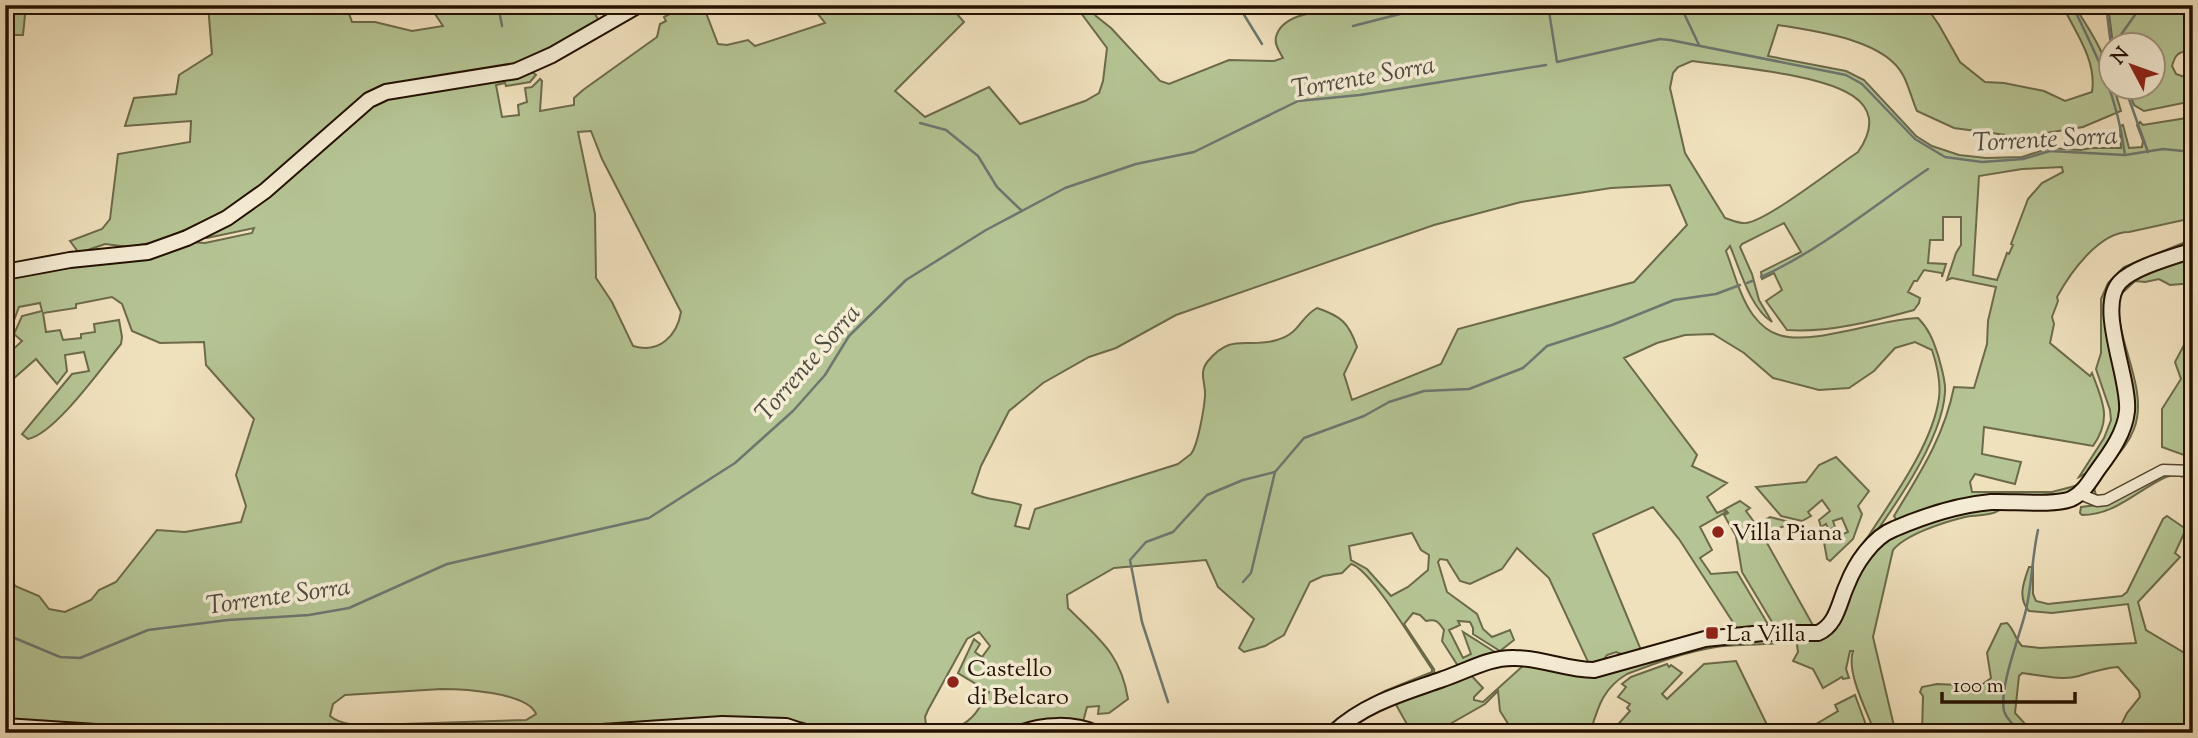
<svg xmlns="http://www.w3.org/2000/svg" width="2198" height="738" viewBox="0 0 2198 738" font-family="'Sorts Mill Goudy',serif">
  <rect width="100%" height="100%" fill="#f0e1bd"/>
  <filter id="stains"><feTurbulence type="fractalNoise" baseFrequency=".00286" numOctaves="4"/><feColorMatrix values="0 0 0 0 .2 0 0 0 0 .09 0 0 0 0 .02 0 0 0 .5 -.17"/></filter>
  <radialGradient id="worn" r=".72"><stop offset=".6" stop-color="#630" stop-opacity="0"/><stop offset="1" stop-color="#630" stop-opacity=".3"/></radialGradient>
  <g fill="#b5c494" stroke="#6c6a4a" stroke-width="2" fill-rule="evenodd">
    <path d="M5,5H26L23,35H5Z"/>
    <path d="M208,5H346L352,22H375L412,31L443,26L429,5H590L599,21L614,12V11L630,5L522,64L367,95L344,112L263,184L228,210L161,241L129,247L105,244L79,253L70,241L102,229L110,219L118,154L190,142L191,121L125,126L134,98L176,94L179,75L212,54Z"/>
    <path d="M686,5H703L718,44L727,45L748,40L755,46L825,23L811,5H949L964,22L895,91L925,117L989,87L1020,124L1085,101L1099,93L1103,81L1107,48L1075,5H1089L1096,16L1111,28L1160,81L1169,84L1229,60L1274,61L1283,58C1280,52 1274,45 1276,37C1282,14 1316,12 1335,10L1334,5H1343L1346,8L1352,5H1917L1930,12L1939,25L1960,62L1985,82L2004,83L2044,91L2065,101L2092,92C2097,61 2076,33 2062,5H2074C2089,30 2110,57 2110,88H2114L2121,111L2083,127L2021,137L1954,128L1917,111C1912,100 1909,86 1903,75C1884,39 1814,31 1778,25L1768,56L1846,71L1864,80L1916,136L1932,146L1959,155L1986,158L2022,157L2050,148L2080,150L2091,148H2121L2120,126L2123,125L2129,148L2142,147L2143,141L2137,125L2140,122L2143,125L2193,117V218L2129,232C2099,232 2070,273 2057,297L2058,301L2052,317L2054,324L2050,343L2090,376L2092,373C2103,402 2112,419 2093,446L1984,427L1982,454L2021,462L2015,484L1975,474L1970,482L1972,492H2052L2079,485L2070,494L1897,521L1894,516C1920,473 1944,437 1954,387L1974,388L1987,344L1988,321L1996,287L1952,278L1947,280L1956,253L1961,245V217H1943V240H1930L1928,263L1946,264L1942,277V273L1924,270L1917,281H1914L1908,292L1920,298L1919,303L1914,310C1874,321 1828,333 1787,330L1766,301L1782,290L1774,273L1762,279L1761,272L1801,252L1784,223L1742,244L1740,247L1752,274L1759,300L1772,322C1750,308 1740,269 1730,246L1726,251C1734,272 1740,297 1753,315C1759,323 1769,332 1779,335C1814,346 1879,319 1918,318C1929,329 1933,340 1938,355C1941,367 1946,380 1945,392C1942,448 1876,532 1843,578C1871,525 1931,456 1939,398C1941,382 1937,365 1932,350L1915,342L1895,348L1874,371L1849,388L1819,390L1773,378L1744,353L1713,334L1685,335L1657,343L1624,358L1697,455L1692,466L1727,483L1707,497L1717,513L1724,510L1726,512L1700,527L1712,550L1700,558L1711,574L1737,572L1769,626L1767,628L1738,630L1679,539L1653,507L1593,534L1641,650L1624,655L1616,652L1607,655L1602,662L1589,664L1549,578L1517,548L1502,569L1470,584L1460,581L1447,560L1440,559L1438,562L1447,592L1477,614L1483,629L1492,637L1510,630L1514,640L1500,651L1473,634V628L1470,622L1458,621L1460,625L1449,630L1463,658L1471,654L1463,632L1498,654L1460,669L1442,641L1444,630C1438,621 1436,619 1426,621L1420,615L1413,613L1404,624L1434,669L1435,677L1328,733H1323L1353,708L1385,691L1432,672V669C1417,648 1371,569 1351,564L1342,573L1323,576L1310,582L1284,635L1265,646L1244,652L1239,648L1254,619L1218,587L1206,560L1114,568L1067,595L1068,608C1099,639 1121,654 1128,699L1109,713L1098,714L1099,706L1087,707L1083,722L1033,724L1012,733H947C971,722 976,715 989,692L958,673L974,639L980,644L975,652L982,657L990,646L979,632L967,639L928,710L925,717L927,733H814L805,723L770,720L700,727L703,733H5V565L15,586L39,596L49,609L65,612L91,600L99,590L116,582L157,530L185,532L241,522L246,506L236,475L254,419L206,365L204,342L160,343L132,331L122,304L112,297L76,304V308L43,313L46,332L60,330L63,340L81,338V334L95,332L94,324L119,320L122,337L121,344C102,367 55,434 28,439L22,434L72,374L89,371L84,352L65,355L67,371L57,384L36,359L5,386V369L14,361L8,354L22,341L14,334L22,316L42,311L40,303L19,307L5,344V280L8,277L191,242L205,243L252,233L254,228L207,238H199L373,104L388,97L531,71L536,75L530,82L506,86L505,83L496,85L502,117L519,115L518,105L527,102L525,88L532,87L540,79L542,81L540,111L574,105V98L583,90L657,37L660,24L666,21L664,17ZM1692,61C1725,65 1757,69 1790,75C1829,83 1896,97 1858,152C1837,166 1767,221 1746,223C1740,224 1731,220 1725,218L1685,153L1670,88L1673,73L1678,67ZM591,131L602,159L681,312C677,336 659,354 633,346L612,302L596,278L595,214L578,132ZM2062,167L2063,172L2042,183L2028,199L2011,244L2013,245L2009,254L2007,253L1997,280L1973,275L1979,176L2022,169ZM1670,185L1687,225L1634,282L1458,329L1441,364L1352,400L1344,374L1357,347C1349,323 1341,316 1317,308C1299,318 1301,333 1277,340C1247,349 1232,332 1208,361C1198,373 1206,383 1205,396C1204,409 1198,445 1191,454C1187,457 1182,461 1178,464L1035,509L1029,529L1015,526L1021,505C1004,499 987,501 972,493L981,466L1009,411L1043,383L1089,357L1116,348L1176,315L1434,225L1521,202L1611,188ZM1412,533L1421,550L1429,555L1428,570L1408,587L1391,596L1367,569L1351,560L1349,546ZM441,689C462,689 527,692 536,714L526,720L371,725C357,725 341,725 330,716L333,704L345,695Z"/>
    <path d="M2108,5H2179L2180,12L2193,10V45L2188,51C2177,52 2175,56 2172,66L2176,74L2193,80V101L2144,111L2134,105L2127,88H2152V46L2113,45Z"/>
    <path d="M2193,239V245L2114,282L2122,421L2095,469L2079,477L2104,438L2111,420L2110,410L2096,369L2101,353V299L2108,283L2124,267Z"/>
    <path d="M2193,255V283L2170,285L2159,279L2145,282L2135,281L2119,296C2113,338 2150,388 2134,429C2126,451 2105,466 2094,487L2096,496L2091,493V486C2105,461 2128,440 2131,410C2135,372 2093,303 2132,278C2150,267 2173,262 2193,255Z"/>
    <path d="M2193,328V467L2184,466L2187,456L2162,447V409L2181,379L2175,362Z"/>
    <path d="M1836,457L1869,491L1858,506L1862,514L1853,539L1830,561L1827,559L1824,542L1848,532L1842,518L1833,521L1835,527L1829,530L1826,524L1821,527L1819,520L1830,511L1822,500L1808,512L1811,516L1802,521L1781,516L1756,487L1806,482L1819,465Z"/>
    <path d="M2167,472L2193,476V478L2173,475L2166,477C2137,490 2116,515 2082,515L2080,513L2081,507L2106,504Z"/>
    <path d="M1740,501L1750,508L1746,511L1760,530L1769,524L1767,519L1770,517L1793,523L1762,534L1815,629L1775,627L1742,572L1736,536L1724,515L1728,513L1725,509Z"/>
    <path d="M2002,508C1994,516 1977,515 1965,517C1945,522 1906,534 1893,550L1873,637L1894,726L1889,733H1875C1867,711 1846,673 1853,651H1850L1846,669L1849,678L1843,679L1842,677L1823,688L1813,669L1793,661L1798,652L1797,645L1803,638L1818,636L1878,545C1915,521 1959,512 2002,508Z"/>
    <path d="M2167,516L2186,529L2175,553L2180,557L2138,602L2146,630L2193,658V733H2117L2127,713L2140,697L2139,691L2118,667C2104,668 2092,672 2079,676C2061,681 2040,675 2022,673L2019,676L2015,713L2026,725L2041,733H2016L2002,724H1993L1980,733H1922L1923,696L1920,692L1922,687L1937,684L1980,686L1991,678L1987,653L2001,624L2007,623C2014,629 2015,639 2022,646L2040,648L2136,643L2128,604L2052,613L2029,611C2017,598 2024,581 2029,567H2033V594L2036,601L2048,604L2122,596L2127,592L2163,519Z"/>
    <path d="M1762,637L1797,638C1780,647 1737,643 1716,647C1685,652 1656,663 1627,674C1603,688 1598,707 1590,733H1514L1500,711L1498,691L1485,704L1434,733H1412L1395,703L1362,719L1348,729L1351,733H1341C1375,700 1426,691 1469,673L1483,688L1474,697V700L1483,702L1525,664L1594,675L1611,672L1692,646Z"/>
    <path d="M1736,661L1771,733H1616L1613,730L1630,711L1627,708L1630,704L1618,697L1626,687L1622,684L1631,677L1667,664L1669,667L1671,665L1682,673L1662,694L1667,699L1704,664Z"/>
    <path d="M1855,695L1869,733H1801L1838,711L1835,705Z"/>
  </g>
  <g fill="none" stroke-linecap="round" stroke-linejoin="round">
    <g stroke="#6d7770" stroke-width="2.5">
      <path d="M498,5L502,26"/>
      <path d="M1238,5L1262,44"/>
      <path d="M1548,5L1557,62L1660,39L1670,40L1846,75L1862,84L1915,139L1945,157L1982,162L2023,159L2050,151L2125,155L2163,149L2193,152"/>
      <path d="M1680,5L1699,45"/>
      <path d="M2072,5C2097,55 2118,98 2125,155"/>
      <path d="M2106,5L2111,46"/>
      <path d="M1353,26L1435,5"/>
      <path d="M2113,46L2142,5"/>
      <path d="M2125,88L2148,152"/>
      <path d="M920,123L946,130L978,156L997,187L1022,211"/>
      <path d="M1761,277C1822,249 1873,206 1928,169"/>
      <path d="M1747,283L1752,281"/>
      <path d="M1243,582L1251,573L1275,472L1304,438L1364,416L1389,402L1424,391L1469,389L1523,368L1547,346L1612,325L1674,300L1716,294L1740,285"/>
      <path d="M5,634L60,657L80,658L148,630L228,620L309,615L349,608L447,564L649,518L735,463L793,411L825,375L849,336L906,280L986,230L1065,188L1136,164L1194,152L1298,101L1360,95L1546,65"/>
      <path d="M1168,702L1142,622L1130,560L1146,542L1173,532L1207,495L1243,480L1275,472"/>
      <path d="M2026,733C2017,728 2007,721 2004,711C1999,686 2020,636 2026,610C2032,584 2032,557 2038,530"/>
    </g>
    <g stroke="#57452f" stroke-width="13">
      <path id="street" d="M2080,494L2097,501L2106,500L2163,470L2193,471"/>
    </g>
    <g stroke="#241100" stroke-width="18">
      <g id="secondary">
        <path d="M5,272L70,260L148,252L187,238L227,218L265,191L369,100L386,92L516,71L552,55L639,5"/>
        <path d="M5,726L111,733"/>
        <path d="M587,733L722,724L786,726L807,733"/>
        <path d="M1020,733C1043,724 1073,723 1096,733"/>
        <path d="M1333,733C1365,703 1404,693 1443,679C1467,671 1489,657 1515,658C1542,658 1567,670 1594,670L1705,639L1763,633H1818C1837,625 1839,602 1847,585C1855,564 1873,537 1894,529C1924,516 1958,505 1991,502C2012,501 2054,506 2071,499C2084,493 2091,479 2099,468C2111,452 2125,432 2127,411C2130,378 2096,307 2120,282C2134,267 2173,257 2193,250"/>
      </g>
    </g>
    <use href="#street" stroke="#f5ecd4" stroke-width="10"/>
    <use href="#secondary" stroke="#f5ecd4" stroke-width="14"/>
  </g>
  <g fill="#8f2418" stroke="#f5ecd4" stroke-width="2.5">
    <circle cx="1718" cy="532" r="7"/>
    <rect x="1705" y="626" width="14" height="14" rx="3.5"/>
    <circle cx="953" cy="682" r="7"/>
  </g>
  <g text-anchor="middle" stroke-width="7" stroke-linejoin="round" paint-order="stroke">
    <g font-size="24" fill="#241100" stroke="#f5ecd4" text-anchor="start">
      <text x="1732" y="540">Villa Piana</text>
      <text x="1726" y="641">La Villa</text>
      <text x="967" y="676">Castello<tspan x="967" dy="28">di Belcaro</tspan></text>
    </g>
    <g font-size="26" font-style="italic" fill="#4f4c41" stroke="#f5ecd4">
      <text transform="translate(1363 76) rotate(-10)" y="9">Torrente Sorra</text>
      <text transform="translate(2045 138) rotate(-3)" y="9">Torrente Sorra</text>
      <text transform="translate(807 362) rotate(-49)" y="9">Torrente Sorra</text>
      <text transform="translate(278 595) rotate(-8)" y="9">Torrente Sorra</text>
    </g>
  </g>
  <rect width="2198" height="738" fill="none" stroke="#f0e1bd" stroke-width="28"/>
  <rect x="7" y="7" width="2184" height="724" fill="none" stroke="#241100" stroke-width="3.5"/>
  <rect x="14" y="14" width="2170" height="710" fill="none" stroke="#241100" stroke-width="2"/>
  <g transform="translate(2132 66) rotate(311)"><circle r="33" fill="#f5ecd4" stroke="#a1947f" stroke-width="2"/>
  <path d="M0-5L12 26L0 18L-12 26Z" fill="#8f2418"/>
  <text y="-10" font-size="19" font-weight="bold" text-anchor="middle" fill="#241100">N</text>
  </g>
  <path d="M1942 692v10h133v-10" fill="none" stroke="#241100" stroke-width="3.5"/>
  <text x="1953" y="692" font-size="21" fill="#241100" stroke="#f5ecd4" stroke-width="5" paint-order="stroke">100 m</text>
  <rect width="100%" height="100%" filter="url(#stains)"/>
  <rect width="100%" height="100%" fill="url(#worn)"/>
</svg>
